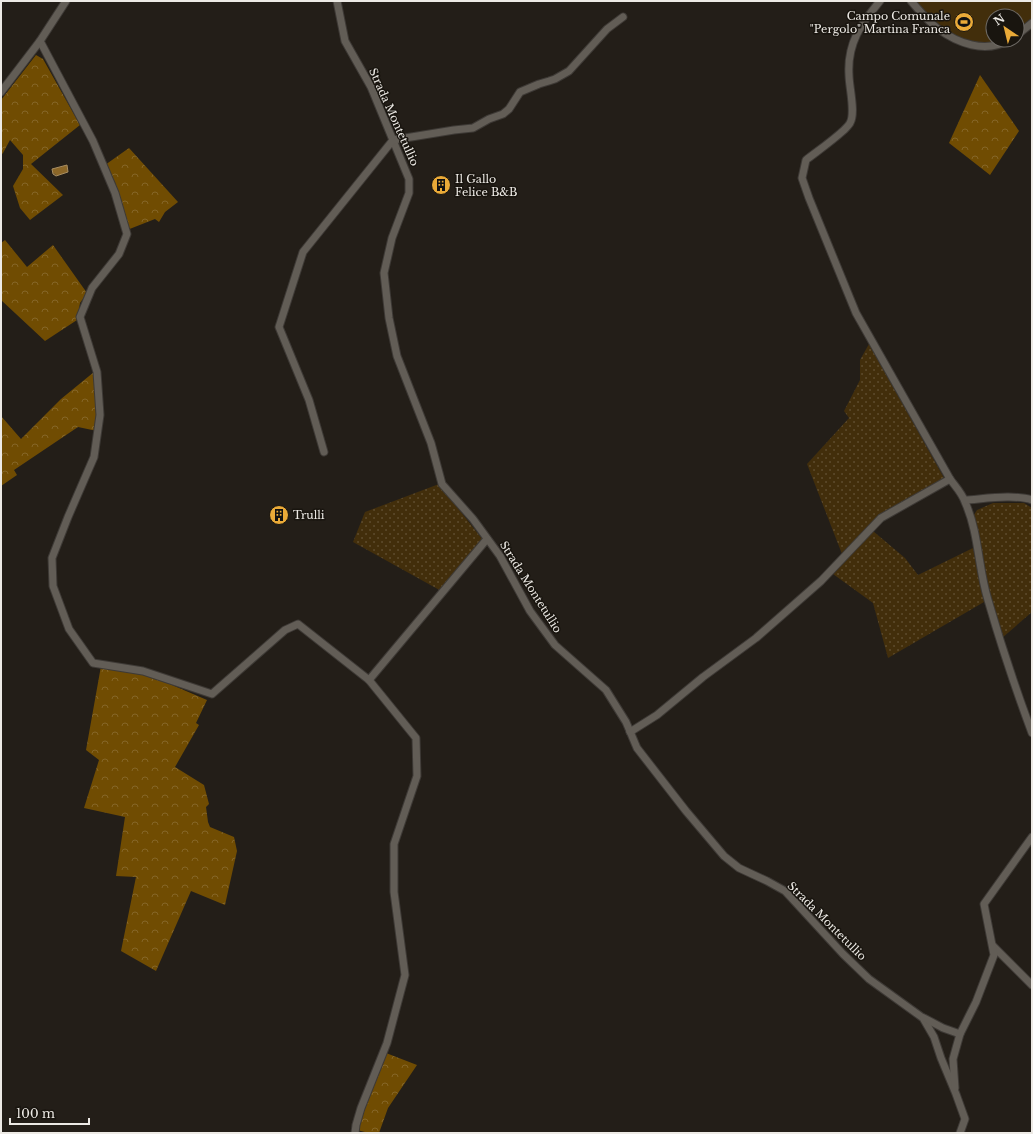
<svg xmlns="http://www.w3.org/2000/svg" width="1033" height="1134" viewBox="0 0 1033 1134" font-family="'Libre Baskerville',serif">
  <defs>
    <pattern id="grass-dots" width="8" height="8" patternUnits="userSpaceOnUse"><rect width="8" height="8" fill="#422e0b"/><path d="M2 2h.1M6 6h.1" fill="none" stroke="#5e4c2e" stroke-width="1.8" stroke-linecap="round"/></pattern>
    <pattern id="forest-crowns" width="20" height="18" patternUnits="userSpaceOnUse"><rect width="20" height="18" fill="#704c02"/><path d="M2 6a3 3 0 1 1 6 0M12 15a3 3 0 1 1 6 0" fill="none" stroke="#856627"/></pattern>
    <pattern id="water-waves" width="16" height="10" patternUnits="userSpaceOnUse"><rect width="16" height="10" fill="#8c6728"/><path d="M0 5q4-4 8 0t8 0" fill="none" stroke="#6a5636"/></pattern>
  </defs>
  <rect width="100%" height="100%" fill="#231e18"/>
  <g fill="url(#grass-dots)">
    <path d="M869,344L944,478L942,482L885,514L842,554L807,464L849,418L844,411L860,380V360Z"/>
    <path d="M439,484L486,544L443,592L353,542L365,512Z"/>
    <path d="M993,503H1024L1032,508V612L1002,638L981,577L972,518L977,510Z"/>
    <path d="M873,531L905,558L918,575L973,548L984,602L888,658L873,603L833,574Z"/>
  </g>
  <g fill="url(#forest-crowns)">
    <path d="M36,55L43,59L80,125L31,164L63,195L30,220L20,208L13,186L23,169V155L10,140L3,153L1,155V100Z"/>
    <path d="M980,75L1019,131L990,175L949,143Z"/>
    <path d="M129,148L178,202L165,212L159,222L155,219L127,230L115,182L105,165Z"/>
    <path d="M5,240L27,267L53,245L87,293L80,303L77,320L45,341L1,300V243Z"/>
    <path d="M94,372L97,431L78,427L14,470L17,475L1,486V416L21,439L61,399Z"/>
    <path d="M101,666L151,676L207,700L196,723L199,725L175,767L204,785L209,804L206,807L208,822L210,827L234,837L237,851L225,905L191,891L156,971L121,951L136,877L116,876L125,817L84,808L99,760L86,750Z"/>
    <path d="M386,1053L417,1065L388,1108L379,1133H369L357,1130Z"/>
  </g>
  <path fill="#422e0b" d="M915,1H1032V18L1017,32V16H993V40H1002C965,52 938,26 915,1Z"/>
  <path fill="url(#water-waves)" stroke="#a98e61" d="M67,165L68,172L56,176L53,174L52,169Z"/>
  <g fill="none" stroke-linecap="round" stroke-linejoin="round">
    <g stroke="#3e3a36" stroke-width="9">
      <g id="minor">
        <path d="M337,1L345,41L371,87L409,179V193L392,238L384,273L389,318L397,356L413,397L431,443L442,484L473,519L500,556L530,611L555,645L606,690L626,722L637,748L686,811L724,856L739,868L767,881L785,891L843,954L869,979L923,1018L934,1037L941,1058L956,1094L965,1119L960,1133"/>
        <path d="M880,1C861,24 847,43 849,75C849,87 856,113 850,123C849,125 846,128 844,130C832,141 819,150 806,160L802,178L809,198L856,313L950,479C955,486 962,493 965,502C979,533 978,568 988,600C1001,645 1016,690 1032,733"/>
        <path d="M911,1C919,10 927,20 937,28C957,43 985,54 1009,40"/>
        <path d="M1017,35L1032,23"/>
        <path d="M40,41L93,141L115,193L127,234L119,254L92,288L80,317L97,372L100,415L94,457L68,517L52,558L53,586L69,629L93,663L143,671L212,694L285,630L298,624L369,680L416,738L417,776L394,844V892L405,975L387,1043L361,1108L356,1125L355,1133"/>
        <path d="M1,92L40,41L66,1"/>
        <path d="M324,452L309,400L279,327L303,252L393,140L454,130L473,128L489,119L503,114L509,109L520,92L539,84L549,81L555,79L569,71L607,29L623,17"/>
        <path d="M965,500C983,499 1015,494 1032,500"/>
        <path d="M369,680L487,539"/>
        <path d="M630,732L657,715L703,677L756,638L821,581L881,518L950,479"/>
        <path d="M993,946L1032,985"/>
        <path d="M924,1018L943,1028L960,1034"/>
        <path d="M955,1088L953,1059L960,1034L976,1002L994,955L984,904L1032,837"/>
      </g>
    </g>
    <use href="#minor" stroke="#625d56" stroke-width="7"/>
  </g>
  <defs>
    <g id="stadium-disc" transform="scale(1)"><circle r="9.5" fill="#eaaa38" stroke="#19150f"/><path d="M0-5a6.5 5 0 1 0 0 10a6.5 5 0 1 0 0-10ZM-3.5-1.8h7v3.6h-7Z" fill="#111"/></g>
    <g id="building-disc" transform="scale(1)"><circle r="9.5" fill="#eaaa38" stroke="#19150f"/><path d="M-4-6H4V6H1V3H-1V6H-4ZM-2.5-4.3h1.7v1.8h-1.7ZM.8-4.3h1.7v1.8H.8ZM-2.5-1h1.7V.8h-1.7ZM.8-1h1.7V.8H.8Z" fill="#111"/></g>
  </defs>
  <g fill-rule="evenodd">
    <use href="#stadium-disc" x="964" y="22"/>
    <use href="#building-disc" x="441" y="185"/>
    <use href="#building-disc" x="279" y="515"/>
  </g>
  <g text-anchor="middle" stroke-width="3" stroke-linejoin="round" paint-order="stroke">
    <g font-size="11" fill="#edeae5" stroke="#19150f" text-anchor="start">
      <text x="950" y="20" text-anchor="end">Campo Comunale<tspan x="950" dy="13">"Pergolo" Martina Franca</tspan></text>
      <text x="455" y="183">Il Gallo<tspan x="455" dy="13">Felice B&amp;B</tspan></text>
      <text x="293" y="519">Trulli</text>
    </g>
    <g font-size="11" fill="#edeae5" stroke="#19150f">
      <text transform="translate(394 117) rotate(66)" y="4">Strada Montetullio</text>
      <text transform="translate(531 587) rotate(58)" y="4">Strada Montetullio</text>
      <text transform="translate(827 921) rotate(45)" y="4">Strada Montetullio</text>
    </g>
  </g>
  <rect width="1033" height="1134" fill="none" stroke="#edeae5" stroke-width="4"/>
  <g transform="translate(1005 28) rotate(325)"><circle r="19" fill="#19150f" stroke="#6e6a65"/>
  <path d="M0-3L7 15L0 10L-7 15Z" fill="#eaaa38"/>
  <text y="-6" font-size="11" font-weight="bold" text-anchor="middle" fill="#edeae5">N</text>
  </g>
  <path d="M10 1118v6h79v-6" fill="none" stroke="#edeae5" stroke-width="2"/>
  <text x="16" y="1118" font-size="12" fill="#edeae5" stroke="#19150f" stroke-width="3" paint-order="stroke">100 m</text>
</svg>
